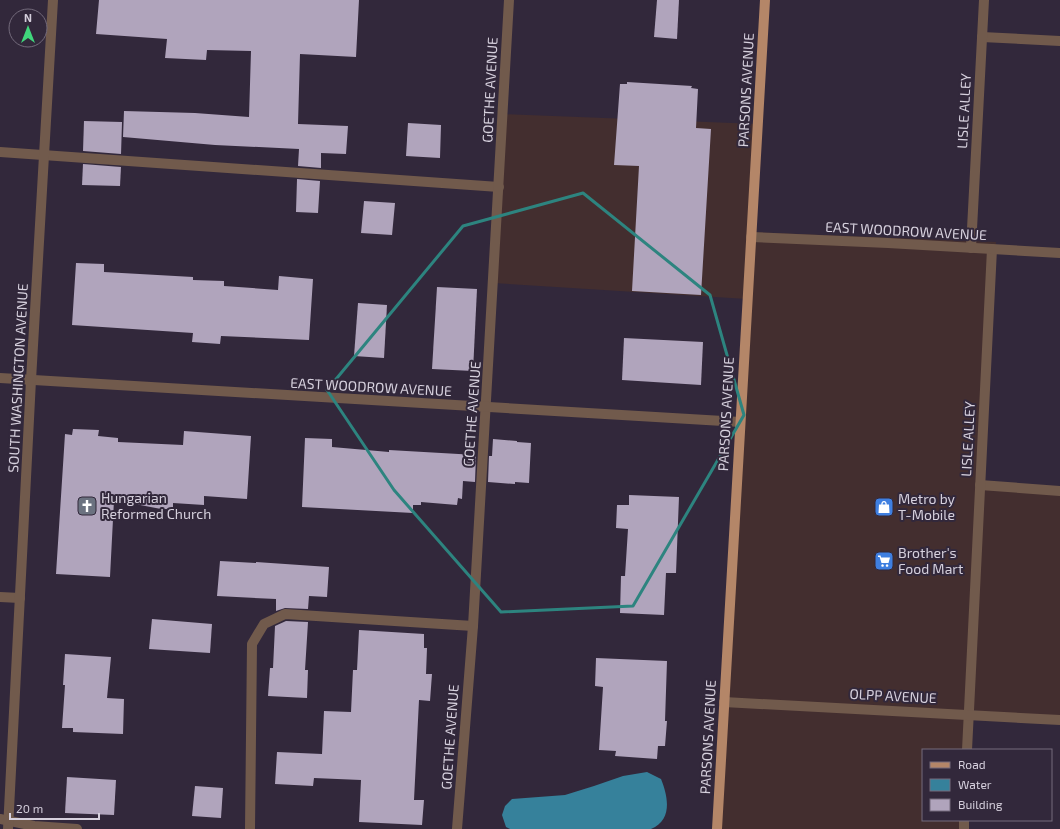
<svg xmlns="http://www.w3.org/2000/svg" width="1060" height="829" viewBox="0 0 1060 829" font-family="'Exo 2',sans-serif">
  <rect width="100%" height="100%" fill="#32283b"/>
  <path fill="#432e2f" d="M499,114L758,124L751,232L996,242L984,485L1060,491V717L967,710L965,750H923V820H961V829H718L747,299L493,283Z"/>
  <path fill="#36819b" d="M647,772L661,779C668,796 673,820 651,829H510L506,827L502,815L505,806L512,799L565,795L594,786L623,776Z"/>
  <g fill="#b0a4bc">
    <path d="M99,0H359L356,57L300,54L298,124L348,126L346,154L321,153V168L298,166L299,149L215,145L123,137L124,111L195,113L249,117L251,51L207,50L206,60L165,58L167,39L96,34Z"/>
    <path d="M657,0H679L677,39L654,37Z"/>
    <path d="M627,82L692,86L691,88L698,89L696,128L711,129L701,295L632,291L639,166L614,165L620,84H627Z"/>
    <path d="M84,121L122,122L121,154L83,151Z"/>
    <path d="M408,123L441,125L440,158L406,156Z"/>
    <path d="M83,164L121,167L120,186L82,185Z"/>
    <path d="M297,179L320,181L318,213L296,212Z"/>
    <path d="M364,201L395,203L392,235L361,233Z"/>
    <path d="M76,263L104,264V272L193,277V280L224,281V286L278,290L279,276L313,279L309,340L221,336L220,344L192,342L193,333L72,325Z"/>
    <path d="M437,287L477,289L473,371L432,369Z"/>
    <path d="M358,303L387,305L384,358L354,356Z"/>
    <path d="M624,338L703,342L701,385L622,380Z"/>
    <path d="M73,429L99,430L98,436L118,438V442L183,445L184,431L251,436L247,499L204,496V505L173,503V509H161L114,500L110,577L56,574L65,434L72,435Z"/>
    <path d="M305,438L332,439V447L389,452V450L476,455L475,482L463,481L462,499L458,498L457,505L421,502V505H413V513L302,507Z"/>
    <path d="M493,439L517,441V442L531,443L529,483L515,482V484L488,482L489,456H492Z"/>
    <path d="M629,495L679,497L676,573H666L664,615L620,613L621,576H625L628,529L616,528L617,505H629Z"/>
    <path d="M220,561L256,563V562L329,567L327,597L309,596L308,609L285,608L276,611V599L217,596Z"/>
    <path d="M152,619L212,624L210,653L149,649Z"/>
    <path d="M286,621L308,622L305,670H308L307,698L268,696L270,668H273L275,626Z"/>
    <path d="M359,630L424,634V648H427L426,674H432L430,701L419,700L414,800H424L422,825L359,822L361,780L314,778L313,786L275,784L277,752L322,754L324,711L351,712L353,670H357Z"/>
    <path d="M65,654L111,657L107,698L124,699L123,734L73,732V728H62L65,685H63Z"/>
    <path d="M596,658L667,661L665,721H667L665,746H658L657,759L615,756L616,751L599,750L603,687L595,686Z"/>
    <path d="M67,777L116,780L114,815L65,813Z"/>
    <path d="M195,786L223,788L221,818L192,816Z"/>
  </g>
  <g fill="none" stroke-linecap="round" stroke-linejoin="round">
    <g stroke="#715a4c" stroke-width="10">
      <path d="M982,37L1060,41"/>
      <path d="M0,152L499,187"/>
      <path d="M971,248L984,0"/>
      <path d="M980,485L1060,491"/>
      <path d="M0,597L20,598"/>
      <path d="M967,750L992,249"/>
      <path d="M0,819L34,826L77,829"/>
      <path d="M250,829L252,644L264,624L285,614L473,626"/>
      <path d="M457,829L473,626L509,0"/>
      <path d="M964,829V820"/>
    </g>
    <g stroke="#715a4c" stroke-width="10">
      <path d="M751,237L888,243L1060,253"/>
      <path d="M0,378L740,422"/>
      <path d="M724,702L1060,720"/>
      <path d="M8,829L31,380L53,0"/>
    </g>
    <path stroke="#b48668" stroke-width="10" d="M717,829L765,0"/>
  </g>
  <path fill="none" stroke="#2d847f" stroke-width="3" stroke-linejoin="round" d="M583,193L710,295L744,415L633,606L501,612L394,490L327,390L463,226Z"/>
  <defs>
    <g id="church-square" transform="scale(1)"><rect x="-9" y="-9" width="18" height="18" rx="4" fill="#6b7280" stroke="#32283b"/><path d="M-1.2-6h2.4v3.5h3.3v2.4h-3.3V6h-2.4V-.1h-3.3v-2.4h3.3Z" fill="#fff"/></g>
    <g id="shop-square" transform="scale(1)"><rect x="-9" y="-9" width="18" height="18" rx="4" fill="#3f7fe0" stroke="#32283b"/><path d="M-5-2.5h2.3a2.7 3.5 0 0 1 5.4 0H5L5.5 6h-11ZM-1.5-2.5h3a1.5 2.3 0 0 0-3 0Z" fill="#fff"/></g>
    <g id="supermarket-square" transform="scale(1)"><rect x="-9" y="-9" width="18" height="18" rx="4" fill="#3f7fe0" stroke="#32283b"/><path d="M-6-5.5h2.5l.6 2H6L4.5 2H-2.5L-4.4-4H-6ZM-1.5 3.2a1.3 1.3 0 1 0 .1 0ZM3 3.2a1.3 1.3 0 1 0 .1 0Z" fill="#fff"/></g>
  </defs>
  <g fill-rule="evenodd">
    <use href="#church-square" x="87" y="506"/>
    <use href="#shop-square" x="884" y="507"/>
    <use href="#supermarket-square" x="884" y="561"/>
  </g>
  <g text-anchor="middle" stroke-width="4" stroke-linejoin="round" paint-order="stroke">
    <g font-size="14" fill="#d6d0dd" stroke="#32283b">
      <text transform="translate(490 90) rotate(-87)" y="5">GOETHE AVENUE</text>
      <text transform="translate(746 90) rotate(-87)" y="5">PARSONS AVENUE</text>
      <text transform="translate(964 111) rotate(-87)" y="5">LISLE ALLEY</text>
      <text transform="translate(906 231) rotate(3)" y="5">EAST WOODROW AVENUE</text>
      <text transform="translate(18 378) rotate(-87)" y="5">SOUTH WASHINGTON AVENUE</text>
      <text transform="translate(371 387) rotate(3)" y="5">EAST WOODROW AVENUE</text>
      <text transform="translate(472 414) rotate(-86)" y="5">GOETHE AVENUE</text>
      <text transform="translate(726 414) rotate(-87)" y="5">PARSONS AVENUE</text>
      <text transform="translate(968 439) rotate(-87)" y="5">LISLE ALLEY</text>
      <text transform="translate(893 696) rotate(3)" y="5">OLPP AVENUE</text>
      <text transform="translate(450 737) rotate(-86)" y="5">GOETHE AVENUE</text>
      <text transform="translate(708 737) rotate(-87)" y="5">PARSONS AVENUE</text>
    </g>
    <g font-size="14" fill="#d6d0dd" stroke="#32283b" text-anchor="start">
      <text x="101" y="503">Hungarian<tspan x="101" dy="16">Reformed Church</tspan></text>
      <text x="898" y="504">Metro by<tspan x="898" dy="16">T-Mobile</tspan></text>
      <text x="898" y="558">Brother's<tspan x="898" dy="16">Food Mart</tspan></text>
    </g>
  </g>
  <rect x="922" y="749" width="130" height="72" fill="#32283b" stroke="#746b7c"/>
  <rect x="930" y="762" width="20" height="6" fill="#b48668" stroke="#746b7c"/>
  <text x="958" y="769" font-size="12" fill="#d6d0dd">Road</text>
  <rect x="930" y="779" width="20" height="12" fill="#36819b" stroke="#746b7c"/>
  <text x="958" y="789" font-size="12" fill="#d6d0dd">Water</text>
  <rect x="930" y="799" width="20" height="12" fill="#b0a4bc" stroke="#746b7c"/>
  <text x="958" y="809" font-size="12" fill="#d6d0dd">Building</text>
  <g transform="translate(28 28)"><circle r="19" fill="#32283b" stroke="#746b7c"/>
  <path d="M0-3L7 15L0 10L-7 15Z" fill="#40d77c"/>
  <text y="-6" font-size="11" font-weight="bold" text-anchor="middle" fill="#d6d0dd">N</text>
  </g>
  <path d="M10 813v6h89v-6" fill="none" stroke="#d6d0dd" stroke-width="2"/>
  <text x="16" y="813" font-size="12" fill="#d6d0dd" stroke="#32283b" stroke-width="3" paint-order="stroke">20 m</text>
</svg>
